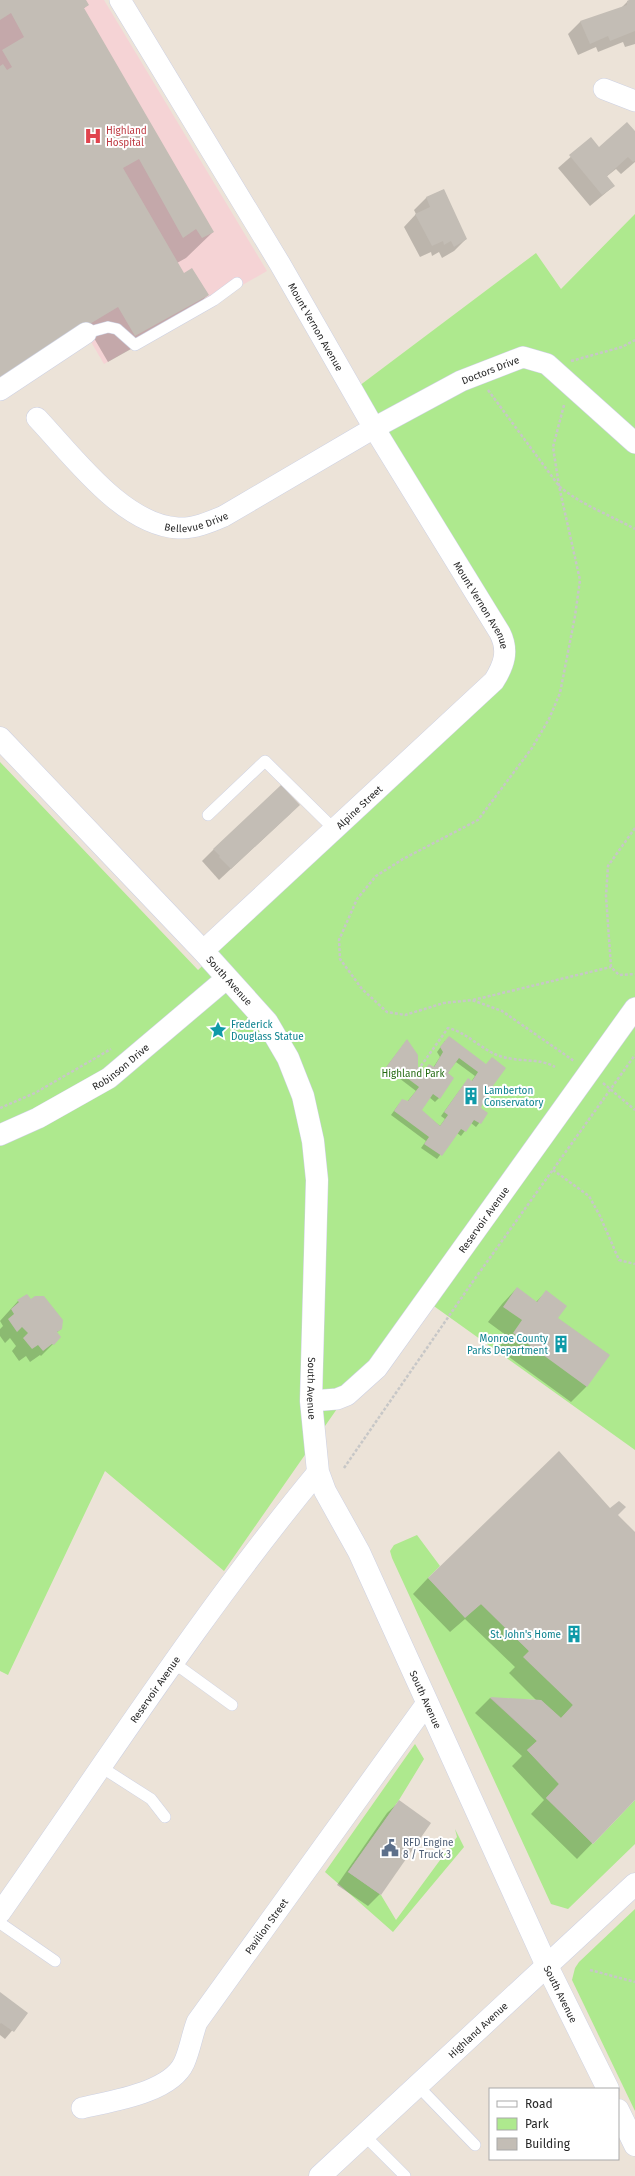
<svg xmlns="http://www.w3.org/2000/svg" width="635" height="2176" viewBox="0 0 635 2176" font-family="'Fira Sans',sans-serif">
  <rect width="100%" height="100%" fill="#ece3d8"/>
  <path fill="#f5d3d5" d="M0,0H104L267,271L104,364L84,330L0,379Z"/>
  <g fill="#aee98e">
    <path d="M635,214V1450L417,1294L224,1571L105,1471L8,1675L0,1671V762L198,970L501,686L512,665L359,386L536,253L561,289Z"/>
    <path d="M417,1535L440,1566L428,1578L465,1617L481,1604L529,1651L573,1705L561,1718L541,1700L490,1698L537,1741L527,1750L559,1784L546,1798L593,1844L635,1800V1844L568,1909L551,1904L392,1558L390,1551L394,1545Z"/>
    <path d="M415,1744L424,1759L399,1800L348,1872L381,1895L396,1920L457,1837L455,1829L464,1847L393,1932L325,1872Z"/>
    <path d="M635,1909V2111L572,1980L575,1968L579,1962Z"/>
  </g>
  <g fill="#0003" fill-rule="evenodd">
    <path d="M0,0H85L88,5L83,9L213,232L186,258L177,263L184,275L208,295L181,321L108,362L91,333L0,388Z"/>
    <path d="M635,0V44L625,47L623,42L598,52L596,47L578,55L568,34L580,22L621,8L627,2Z"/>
    <path d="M635,133V162L621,174L616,169L606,177L614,186L590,206L558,168L591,139L599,148Z"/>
    <path d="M443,190L466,239L454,251L442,258L439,252L432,256L431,252L420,257L404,227L416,214L414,210L426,198Z"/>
    <path d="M291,813L219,880L202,861L214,849Z"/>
    <path d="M407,1040L417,1071L422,1074L429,1065L433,1068L440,1057L437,1052L445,1041L486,1065V1094L479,1108L487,1113L476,1127L471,1123L461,1136L457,1133L437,1159L421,1148L426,1141L391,1115L399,1104L407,1102L416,1091L395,1075L390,1080L381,1074ZM456,1062L475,1076L471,1082L465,1083L441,1116L445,1119L440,1126L420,1110L429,1097L435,1102L439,1098L446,1074Z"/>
    <path d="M517,1288L536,1302L546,1292L557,1318L609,1355L586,1387L571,1402L498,1349L507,1336L488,1322L502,1304Z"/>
    <path d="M18,1301L61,1329L56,1333L60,1337L41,1356L40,1355L30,1362L26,1356L19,1361L12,1351L16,1346L10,1338L5,1343L0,1336V1329L3,1326L0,1321Z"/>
    <path d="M610,1510L635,1534V1799L577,1859L531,1814L544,1800L512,1766L522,1756L475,1713L490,1698L537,1701L509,1673L515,1667L465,1619L450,1632L413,1594L428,1578Z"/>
    <path d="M399,1802L430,1823L380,1894L368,1906L337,1885L387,1813Z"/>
    <path d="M0,1994L27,2013L5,2039L0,2035Z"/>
  </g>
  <g fill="#c3bdb5" fill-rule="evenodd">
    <path d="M0,0H86L89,5L84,8L214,232L202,238L196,229L183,238L139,159L123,168L184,273L192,268L209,295L135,336L118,307L0,378V66L3,64L7,70L12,67L2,50L24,37L11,13L0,20Z"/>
    <path d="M629,0H635V31L610,41L608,36L590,44L580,21L627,5V1Z"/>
    <path d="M627,122L635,131V161L633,162L628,157L607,176L615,186L602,195L569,155L591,137L599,147Z"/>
    <path d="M444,189L467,239L454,247L451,241L444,245L443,241L432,246L415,214L430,207L426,197Z"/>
    <path d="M281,785L300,805L231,869L219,857L220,856L213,849Z"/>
    <path d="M449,1036L486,1064L492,1057L506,1068L487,1094L481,1108L488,1113L481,1124L474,1120L466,1132L461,1129L442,1156L424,1144L429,1137L394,1111L402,1099L408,1101L419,1087L399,1072L395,1077L384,1070L407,1039L418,1055V1070L422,1073L429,1064L434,1067L443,1052L440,1047ZM459,1058L478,1072L472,1081L468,1078L444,1112L448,1115L440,1126L422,1110L433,1094L440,1099L454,1078L448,1073Z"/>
    <path d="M517,1287L537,1302L546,1290L567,1306L558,1318L610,1355L587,1387L513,1333L522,1320L503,1307Z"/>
    <path d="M27,1294L31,1299L35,1296H44L63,1320L62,1329L57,1332L61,1337L54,1345L52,1344L43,1351L38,1345L32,1349L23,1338L28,1333L22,1327L17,1332L8,1319L14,1314L11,1309L19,1302L17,1300Z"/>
    <path d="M559,1451L610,1508L619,1501L626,1507L618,1515L635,1532V1800L593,1844L546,1798L559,1784L527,1750L537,1741L490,1697L541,1700L561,1718L573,1705L523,1657L529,1651L481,1604L465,1618L428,1578Z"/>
    <path d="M399,1800L431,1823L381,1895L348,1872Z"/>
    <path d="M0,1992L28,2013L14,2032L1,2023L0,2024Z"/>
  </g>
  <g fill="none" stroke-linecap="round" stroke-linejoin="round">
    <g stroke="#cdd1e3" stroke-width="12">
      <g id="service">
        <path d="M86,333L108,327L117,329L135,345L214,300L237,283"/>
        <path d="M208,815L265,761L335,830"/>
        <path d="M168,1669L181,1668L232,1705"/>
        <path d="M101,1767L151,1799L165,1817"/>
        <path d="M0,1923L55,1961"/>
        <path d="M417,2085L475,2145"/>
        <path d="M364,2135L405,2176"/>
      </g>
    </g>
    <g stroke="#cdd1e3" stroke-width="22">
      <g id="minor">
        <path id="s1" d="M120,0L280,264L374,428L500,633C509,651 504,665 494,681L203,951"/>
        <path d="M604,89L635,101"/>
        <path d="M0,390L86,333"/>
        <path id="s2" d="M37,418C73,456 123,525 178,528C194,529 210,522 224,516L374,428L461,381L523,357L547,364L635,443"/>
        <path id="s3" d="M0,1135L38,1118L109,1078L227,978"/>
        <path id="s4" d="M311,1401L337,1399L347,1395L377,1368L635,1008"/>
        <path id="s5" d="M0,1913C104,1765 202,1612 318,1472"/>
        <path id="s6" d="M82,2108C111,2101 170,2093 184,2063C190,2050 192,2035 197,2022L427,1703"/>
      </g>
    </g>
    <g stroke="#cdd1e3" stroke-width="23">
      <g id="tertiary">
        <path id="s7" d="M320,2176L635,1884"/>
      </g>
    </g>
    <g stroke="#cdd1e3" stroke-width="23">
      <g id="secondary">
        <path id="s8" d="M0,738L203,951L267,1022L288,1058L303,1096L313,1141L317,1180L311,1401L318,1472L325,1491L359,1552L546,1964L608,2089"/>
        <path d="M618,2110L635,2145"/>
      </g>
    </g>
    <g stroke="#c7c7c7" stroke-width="2.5" stroke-dasharray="3 2" stroke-linecap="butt">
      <path d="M571,361L622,347L635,340"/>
      <path d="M488,390L559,486C581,505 610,515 635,529"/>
      <path d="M564,405L553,447L559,486L580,580L575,616L560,693L549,719L532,748L478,820L403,859L376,876L357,899L339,940L340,959L362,989L387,1012L405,1015L444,1003L472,1000L502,1011L574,1061"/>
      <path d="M635,828L608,866L606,896L611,967L619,975L635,974"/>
      <path d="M473,1000L611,967"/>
      <path d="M418,1070L448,1028C469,1033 483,1052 503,1057C520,1062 540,1058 555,1067"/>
      <path d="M603,1083L635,1110"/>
      <path d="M0,1108L35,1093L111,1049"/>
      <path d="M553,1170L589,1196L600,1216L619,1260L635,1264"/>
      <path d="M344,1468L469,1287L635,1055"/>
      <path d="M590,1970L635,1982"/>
    </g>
    <use href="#service" stroke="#fff" stroke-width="11"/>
    <use href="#minor" stroke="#fff" stroke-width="21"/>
    <use href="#tertiary" stroke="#fff" stroke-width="22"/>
    <use href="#secondary" stroke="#fff" stroke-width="22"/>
  </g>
  <defs>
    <g id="hospital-bare" transform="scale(1.38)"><path d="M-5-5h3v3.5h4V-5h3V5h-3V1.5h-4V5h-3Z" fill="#e0444e" stroke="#fff" stroke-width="2.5" paint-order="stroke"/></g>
    <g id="sight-bare" transform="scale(1.38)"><path d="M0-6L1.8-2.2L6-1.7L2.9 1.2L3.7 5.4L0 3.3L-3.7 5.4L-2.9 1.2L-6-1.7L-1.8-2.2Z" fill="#0f9aa8" stroke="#fff" stroke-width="2.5" paint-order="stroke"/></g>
    <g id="building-bare" transform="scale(1.38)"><path d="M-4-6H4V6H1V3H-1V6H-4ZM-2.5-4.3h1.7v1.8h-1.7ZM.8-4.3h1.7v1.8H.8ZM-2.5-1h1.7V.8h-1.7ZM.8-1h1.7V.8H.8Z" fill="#0f9aa8" stroke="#fff" stroke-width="2.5" paint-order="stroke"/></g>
    <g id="civic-bare" transform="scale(1.38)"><path d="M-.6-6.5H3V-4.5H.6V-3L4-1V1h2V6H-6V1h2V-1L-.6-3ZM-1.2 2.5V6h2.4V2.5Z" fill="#5c6f8a" stroke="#fff" stroke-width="2.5" paint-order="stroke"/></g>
  </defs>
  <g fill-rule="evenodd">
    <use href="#hospital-bare" x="93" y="136"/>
    <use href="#sight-bare" x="218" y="1030"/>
    <use href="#building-bare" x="471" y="1096"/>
    <use href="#building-bare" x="561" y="1344"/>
    <use href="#building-bare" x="574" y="1634"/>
    <use href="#civic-bare" x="390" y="1848"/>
  </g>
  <g text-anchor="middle" stroke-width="4" stroke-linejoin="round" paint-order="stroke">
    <g font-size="10" fill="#be3a42" stroke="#fff" text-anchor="start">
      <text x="106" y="134">Highland<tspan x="106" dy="12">Hospital</tspan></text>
    </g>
    <g font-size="10" fill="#282828" stroke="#fff">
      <text dy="4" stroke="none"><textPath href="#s1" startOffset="381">Mount Vernon Avenue</textPath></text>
      <text dy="4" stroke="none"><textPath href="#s2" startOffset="535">Doctors Drive</textPath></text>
      <text dy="4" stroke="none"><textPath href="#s2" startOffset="202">Bellevue Drive</textPath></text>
      <text dy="4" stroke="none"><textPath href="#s1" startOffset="705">Mount Vernon Avenue</textPath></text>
      <text transform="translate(359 807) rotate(-43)" y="4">Alpine Street</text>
      <text dy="4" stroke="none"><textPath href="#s8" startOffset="334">South Avenue</textPath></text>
      <text dy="4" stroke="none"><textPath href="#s3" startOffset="139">Robinson Drive</textPath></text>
      <text dy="4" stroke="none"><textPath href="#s4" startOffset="260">Reservoir Avenue</textPath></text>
      <text dy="4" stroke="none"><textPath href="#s8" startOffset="766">South Avenue</textPath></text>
      <text dy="4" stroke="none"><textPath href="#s5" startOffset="272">Reservoir Avenue</textPath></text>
      <text dy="4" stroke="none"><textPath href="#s8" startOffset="1102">South Avenue</textPath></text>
      <text dy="4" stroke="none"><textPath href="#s6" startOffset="276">Pavilion Street</textPath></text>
      <text dy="4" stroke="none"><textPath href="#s8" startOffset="1426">South Avenue</textPath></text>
      <text dy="4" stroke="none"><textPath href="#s7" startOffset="215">Highland Avenue</textPath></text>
    </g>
    <g font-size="10" fill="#0d838f" stroke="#fff" text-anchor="start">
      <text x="231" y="1028">Frederick<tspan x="231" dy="12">Douglass Statue</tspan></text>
      <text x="484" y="1094">Lamberton<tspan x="484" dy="12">Conservatory</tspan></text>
      <text x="548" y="1342" text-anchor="end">Monroe County<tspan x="548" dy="12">Parks Department</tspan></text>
      <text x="561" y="1638" text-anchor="end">St. John's Home</text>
    </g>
    <g font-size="10" fill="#256b12" stroke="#fff">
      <text x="413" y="1077">Highland Park</text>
    </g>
    <g font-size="10" fill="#4e5e75" stroke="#fff" text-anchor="start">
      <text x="403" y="1846">RFD Engine<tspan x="403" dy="12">8 / Truck 3</tspan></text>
    </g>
  </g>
  <rect x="489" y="2088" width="130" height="72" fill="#ffffff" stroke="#a9a9a9"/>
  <rect x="497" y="2101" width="20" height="6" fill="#ffffff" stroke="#a9a9a9"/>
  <text x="525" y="2108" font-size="12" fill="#282828">Road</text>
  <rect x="497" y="2118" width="20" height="12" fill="#aee98e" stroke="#a9a9a9"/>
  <text x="525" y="2128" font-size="12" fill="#282828">Park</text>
  <rect x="497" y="2138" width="20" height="12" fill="#c3bdb5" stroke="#a9a9a9"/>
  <text x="525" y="2148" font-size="12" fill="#282828">Building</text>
</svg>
